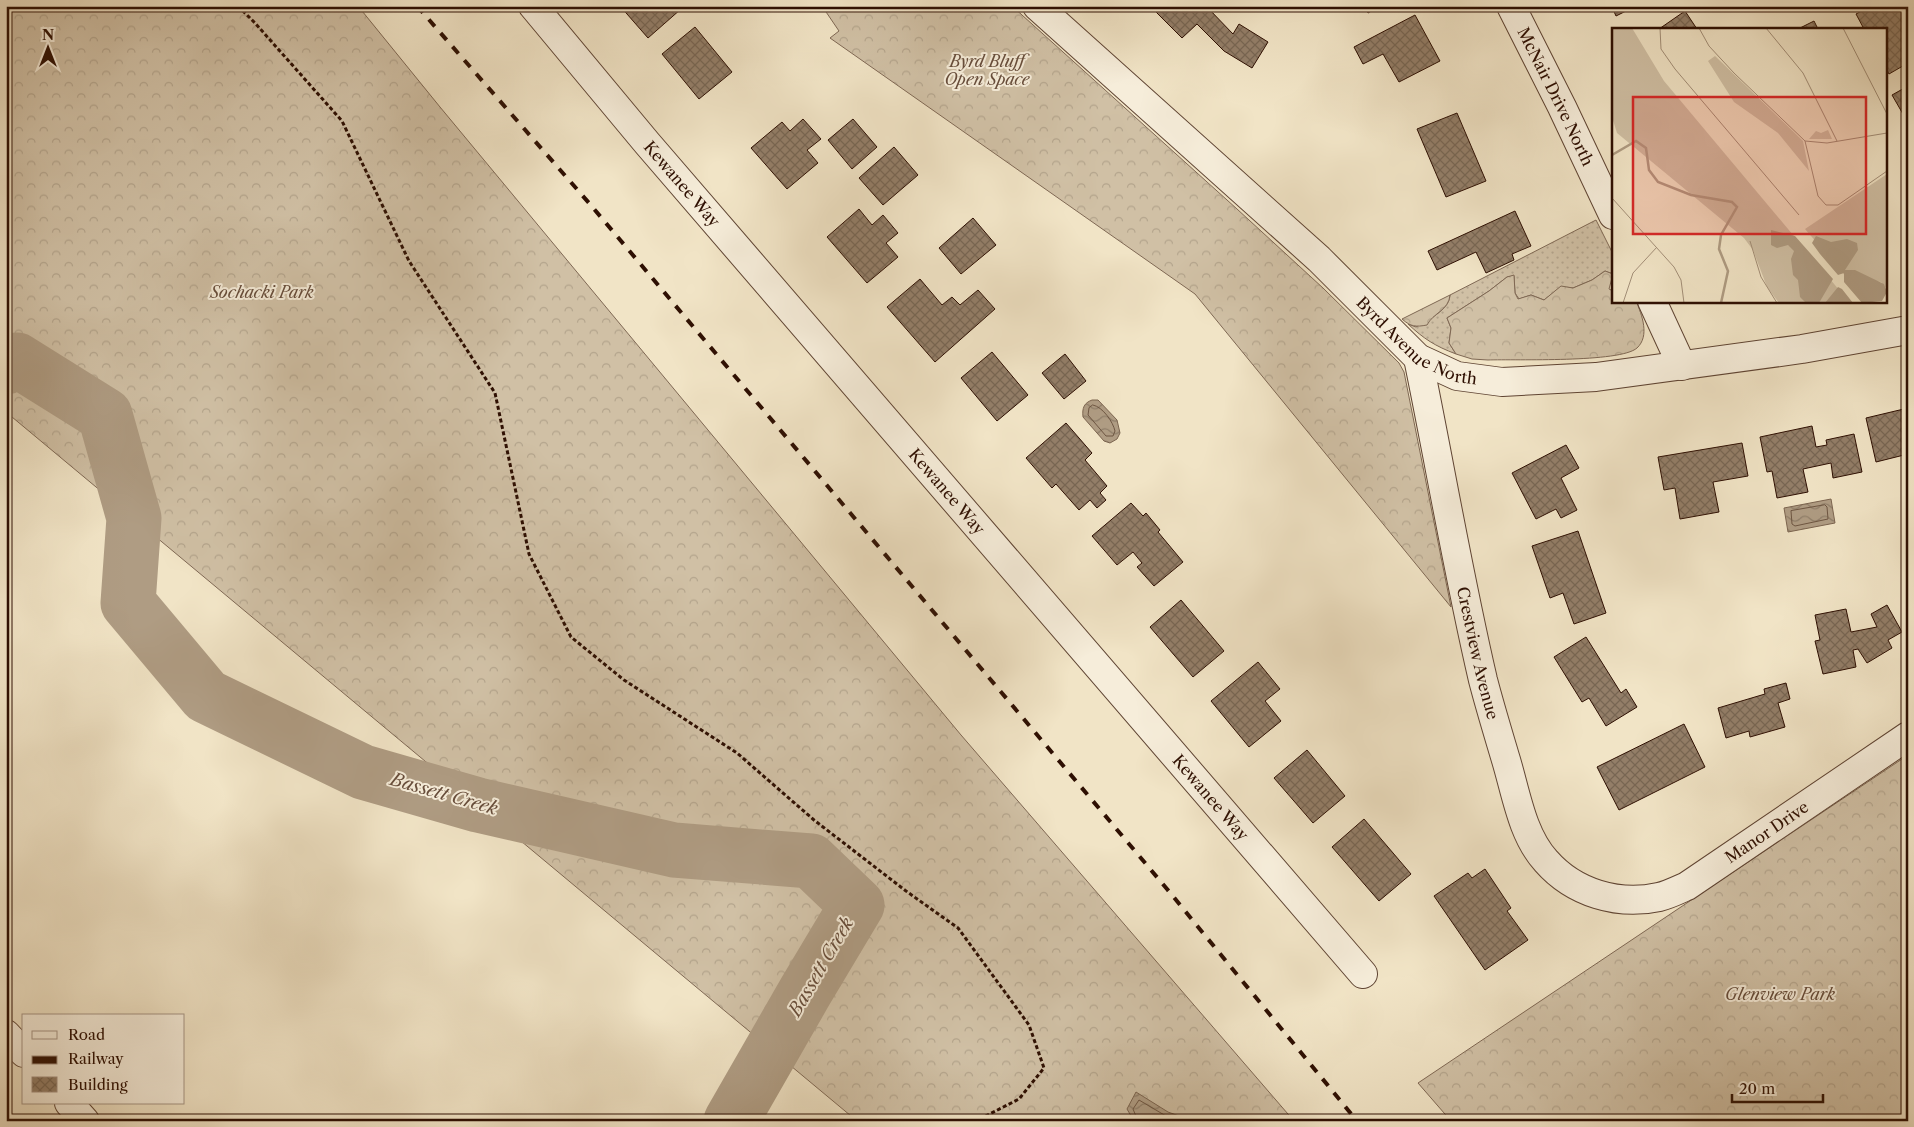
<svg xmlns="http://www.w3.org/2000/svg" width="1914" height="1127" viewBox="0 0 1914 1127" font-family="'Libre Caslon Text',serif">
  <defs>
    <pattern id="grass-dots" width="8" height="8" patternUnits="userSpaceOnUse" patternTransform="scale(1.25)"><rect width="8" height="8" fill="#d0c0a5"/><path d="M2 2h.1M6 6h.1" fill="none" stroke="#b3a48c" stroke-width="1.8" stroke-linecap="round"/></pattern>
    <pattern id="forest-crowns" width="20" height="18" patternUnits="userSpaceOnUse" patternTransform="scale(1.25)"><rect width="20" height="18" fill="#d0c0a5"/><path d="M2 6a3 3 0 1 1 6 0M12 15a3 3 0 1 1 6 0" fill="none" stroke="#b3a48c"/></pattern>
    <pattern id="water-waves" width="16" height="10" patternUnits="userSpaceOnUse" patternTransform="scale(1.25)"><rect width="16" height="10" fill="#af9c83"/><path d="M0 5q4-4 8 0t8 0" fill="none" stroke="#8f7e69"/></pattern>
    <pattern id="building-cross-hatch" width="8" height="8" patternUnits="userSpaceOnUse" patternTransform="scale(1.25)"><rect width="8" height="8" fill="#937e68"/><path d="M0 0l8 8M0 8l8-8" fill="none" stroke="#786653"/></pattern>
  </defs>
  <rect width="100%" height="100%" fill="#f1e4c6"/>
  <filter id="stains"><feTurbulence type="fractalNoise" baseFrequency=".004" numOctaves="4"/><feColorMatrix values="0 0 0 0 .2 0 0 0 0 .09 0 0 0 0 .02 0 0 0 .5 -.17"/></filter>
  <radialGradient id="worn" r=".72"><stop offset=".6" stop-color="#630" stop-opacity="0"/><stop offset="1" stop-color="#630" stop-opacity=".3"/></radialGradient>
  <path fill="url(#grass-dots)" stroke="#7f6854" d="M1596,220L1613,254V274L1605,271L1592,280L1573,288L1561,287L1544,300L1531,295L1519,299L1515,293L1514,276L1507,277L1489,291L1447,318L1451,328L1449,343L1456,354C1435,346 1424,339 1408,324L1416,327C1428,319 1449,311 1450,295Z"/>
  <g fill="url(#forest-crowns)" stroke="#7f6854">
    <path d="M6,6H358L440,107L961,735L1294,1121H857L6,412Z"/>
    <path d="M822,6H1012L1237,209L1323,288L1399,363L1404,372L1451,607L1195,294L830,38L839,31Z"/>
    <path d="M1605,271L1613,274L1609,289L1613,291V301H1636C1642,315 1650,336 1637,348C1620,363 1515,359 1488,360L1472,359L1456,354L1449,343L1451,328L1447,318L1489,291L1507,277L1514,275L1515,293L1518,299L1531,295L1544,300L1561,286L1573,288L1592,280Z"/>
    <path d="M1450,295C1449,310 1433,313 1427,325C1416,327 1411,327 1402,319Z"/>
    <path d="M1908,755V1121H1451L1418,1083Z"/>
  </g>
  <g fill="url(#water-waves)" stroke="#7b644f">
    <path d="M1092,400H1098L1117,420L1120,433L1117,439L1110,443L1104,441L1083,417C1082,408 1084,403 1092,400Z"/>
    <path d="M1831,499L1835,523L1788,532L1784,508Z"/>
    <path d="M1136,1092L1168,1112L1193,1121H1134L1127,1109Z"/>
  </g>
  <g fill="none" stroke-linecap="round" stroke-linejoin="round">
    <g stroke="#6e5642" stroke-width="1">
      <path d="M1093,405C1103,407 1113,422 1115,431L1113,436H1106L1088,415L1089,408Z"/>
      <path d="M1825,505L1827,507L1828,519L1795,526L1792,524L1791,511Z"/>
      <path d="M1138,1121L1133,1109L1139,1100L1166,1116L1178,1121"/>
    </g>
    <path stroke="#af9c83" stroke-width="55" d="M6,367L17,360L105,415L134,518L128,603L206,696L363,772L478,805L674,850L811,861L857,905L805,992L731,1121"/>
  </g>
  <g fill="url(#building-cross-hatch)" stroke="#2e0f02">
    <path d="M620,6H679L681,9L648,38Z"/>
    <path d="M1150,6H1203L1206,9L1208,8L1233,34L1239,24L1268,42L1252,68L1224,51L1197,24L1182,38Z"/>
    <path d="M1364,6H1380L1368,13Z"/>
    <path d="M1601,6H1636L1616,16L1612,7L1604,11Z"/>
    <path d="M1871,6H1906L1908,9V63L1889,74L1885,67V29H1864L1856,14Z"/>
    <path d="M1685,11L1697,29H1659Z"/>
    <path d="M1415,15L1440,61L1399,82L1383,54L1363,64L1354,47Z"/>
    <path d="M1814,21L1818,29H1798Z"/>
    <path d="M695,27L732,72L699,99L662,54Z"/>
    <path d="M1908,86V120L1907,121L1892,95Z"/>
    <path d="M1457,113L1486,181L1446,197L1417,129Z"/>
    <path d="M803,119L821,139L807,150L818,163L787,189L751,148L782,122L790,131Z"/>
    <path d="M853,119L877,147L852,169L828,140Z"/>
    <path d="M894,147L918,175L883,205L859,178Z"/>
    <path d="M859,209L872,225L883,215L898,233L886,243L898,257L867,283L827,237Z"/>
    <path d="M1515,211L1531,246L1512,254L1514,260L1486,273L1476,252L1437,270L1428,251Z"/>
    <path d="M973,218L996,245L961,274L939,248Z"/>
    <path d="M920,279L942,305L952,297L960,305L978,290L995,309L935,362L887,307Z"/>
    <path d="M992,352L1028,395L997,421L961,378Z"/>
    <path d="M1065,354L1086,381L1064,399L1042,373Z"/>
    <path d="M1908,408V454L1876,462L1866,418Z"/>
    <path d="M1066,423L1092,453L1085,460L1107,486L1100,493L1106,500L1097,508L1090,500L1079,510L1056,484L1052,488L1026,458Z"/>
    <path d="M1812,426L1816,447L1827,445L1826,440L1854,434L1862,472L1833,478L1831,463L1803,469L1808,492L1777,498L1772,471L1767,472L1760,437Z"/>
    <path d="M1742,443L1748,476L1713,482L1719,512L1680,519L1675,488L1664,490L1658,457Z"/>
    <path d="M1566,445L1579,468L1561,478L1577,510L1561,518L1556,509L1536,519L1512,473Z"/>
    <path d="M1131,503L1143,516L1146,513L1160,530L1158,532L1183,562L1154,586L1137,567L1142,563L1133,552L1117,565L1092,536Z"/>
    <path d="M1578,531L1606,613L1574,624L1563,593L1550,598L1532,546Z"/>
    <path d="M1181,600L1224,651L1193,677L1150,627Z"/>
    <path d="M1887,605L1902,632L1888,640L1892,648L1867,663L1858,649L1853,650L1856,667L1823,674L1815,641L1820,640L1815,615L1846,609L1851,632L1877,627L1871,614Z"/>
    <path d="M1586,637L1621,693L1626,689L1637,707L1606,726L1589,698L1582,702L1554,657Z"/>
    <path d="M1258,662L1280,689L1265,701L1281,721L1249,747L1211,701Z"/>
    <path d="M1786,683L1790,699L1778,703L1785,727L1750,737L1749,731L1726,738L1718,708L1765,694L1764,689Z"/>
    <path d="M1684,724L1705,767L1619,810L1597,767Z"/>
    <path d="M1307,750L1345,796L1313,823L1274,778Z"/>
    <path d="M1364,819L1411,874L1379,901L1332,847Z"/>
    <path d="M1485,869L1511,908L1507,911L1528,940L1485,970L1434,896L1468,873L1472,878Z"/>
  </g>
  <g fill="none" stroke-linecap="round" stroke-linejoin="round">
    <g stroke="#5f4433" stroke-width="30">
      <g id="minor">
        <path id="s1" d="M533,6L647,143L1363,974"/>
        <path id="s2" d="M1037,6L1319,259L1418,358L1457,376L1502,382L1596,377L1802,349L1908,330"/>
        <path id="s3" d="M1511,6L1562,107L1613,215"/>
        <path d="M1652,301L1682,366"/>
        <path id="s4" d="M1418,358C1440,465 1458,573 1483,680C1490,707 1498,733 1506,760C1516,793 1522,835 1546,861C1574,893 1618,906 1659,897C1668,895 1678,890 1687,886L1908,736"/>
        <path d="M6,1034L24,1053"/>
        <path d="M69,1103L85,1121"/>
      </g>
    </g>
    <path stroke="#2e0f02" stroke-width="3" stroke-dasharray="4 2.5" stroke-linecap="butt" d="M238,6L255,23L342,121L409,261L495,393L529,554L571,637L624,680L737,753L814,820L906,891L958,928L1029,1025L1044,1068L1019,1099L976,1121"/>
    <use href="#minor" stroke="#f6edda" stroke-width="28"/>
    <path stroke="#2e0f02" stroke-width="4" stroke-dasharray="9 9" stroke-linecap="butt" d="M417,6L589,203L1167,889L1357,1121"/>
  </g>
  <g text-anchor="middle" stroke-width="4" stroke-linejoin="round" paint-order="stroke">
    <g font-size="16" font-style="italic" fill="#674d3b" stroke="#f6edda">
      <text x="987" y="67">Byrd Bluff<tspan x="987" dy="18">Open Space</tspan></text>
      <text x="262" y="298">Sochacki Park</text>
      <text x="1780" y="1000">Glenview Park</text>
    </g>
    <g font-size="16" fill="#2e0f02" stroke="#f6edda">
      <text dy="6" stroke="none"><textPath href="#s3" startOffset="101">McNair Drive North</textPath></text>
      <text dy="6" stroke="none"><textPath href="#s1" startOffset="232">Kewanee Way</textPath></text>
      <text dy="6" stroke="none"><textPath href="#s2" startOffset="509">Byrd Avenue North</textPath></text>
      <text dy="6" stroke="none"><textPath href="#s1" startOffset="638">Kewanee Way</textPath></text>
      <text dy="6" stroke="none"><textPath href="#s4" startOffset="301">Crestview Avenue</textPath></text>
      <text dy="6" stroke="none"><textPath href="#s1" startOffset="1042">Kewanee Way</textPath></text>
      <text dy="6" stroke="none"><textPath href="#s4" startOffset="772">Manor Drive</textPath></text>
    </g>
    <g font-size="18" font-style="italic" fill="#684e3c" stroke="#f6edda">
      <text transform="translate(444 794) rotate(16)" y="6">Bassett Creek</text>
      <text transform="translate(821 967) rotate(-60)" y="6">Bassett Creek</text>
    </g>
  </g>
  <g transform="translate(1612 28)">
    <rect width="275" height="275" fill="#f1e4c6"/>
    <path d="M0,0H20L52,53L238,275H167L155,259L141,222L132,210L5,105L0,89ZM103,28L191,113L197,143L166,105L122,74L96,33ZM216,102L220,111H197L204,103L209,105ZM275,146V261L269,254L263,253L248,265L193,201Z" fill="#d0c0a5"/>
    <path d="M159,202L183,208L221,251L207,275H194L188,269L186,252L181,247L179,231L182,223L176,217L165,220L159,217ZM204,208L219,214L235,211L245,215L246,222L233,242H243L272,256L275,264L270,273L250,275L232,254V245L226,247L208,226L200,215ZM226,259L230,261L241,275H213Z" fill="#af9c83"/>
    <path fill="none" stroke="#af9c83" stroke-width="2.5" d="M0,127L24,113L34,120L37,142L46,154L79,167L120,174L125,179L109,207L107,221L116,243L109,275"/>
    <path fill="none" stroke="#a38f78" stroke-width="1" d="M48,0L49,21L63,41L187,187M87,0L97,18L122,45L193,113L215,115L275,105M154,0L191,45L225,113M231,0L275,86M193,113L206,168L214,177H226L275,143M0,170L62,239L69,252L72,275M138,213L149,249L165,275M11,275L21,245L45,219"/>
    <path fill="#d62828" fill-opacity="0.15" stroke="#d62828" stroke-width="2.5" d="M21,69H254V206H21Z"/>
    <rect width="275" height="275" fill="none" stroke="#2e0f02" stroke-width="2.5"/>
  </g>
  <rect width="1914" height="1127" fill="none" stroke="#f1e4c6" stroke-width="25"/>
  <rect x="8" y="8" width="1899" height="1112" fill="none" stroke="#2e0f02" stroke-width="2.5"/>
  <rect x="12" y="12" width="1889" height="1102" fill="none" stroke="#2e0f02"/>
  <rect x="22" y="1014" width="162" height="90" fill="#f6edda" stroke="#a69484"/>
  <rect x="32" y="1031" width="25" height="8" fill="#f6edda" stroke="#a69484"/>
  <text x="68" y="1040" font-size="15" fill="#2e0f02">Road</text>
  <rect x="32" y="1056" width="25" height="8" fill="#2e0f02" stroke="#a69484"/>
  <text x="68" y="1064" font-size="15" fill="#2e0f02">Railway</text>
  <rect x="32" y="1077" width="25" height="15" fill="url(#building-cross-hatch)" stroke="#a69484"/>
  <text x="68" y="1090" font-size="15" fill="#2e0f02">Building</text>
  <g transform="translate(48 48)" stroke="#f6edda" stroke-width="4" paint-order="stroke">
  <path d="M0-4L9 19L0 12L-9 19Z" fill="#2e0f02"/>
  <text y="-8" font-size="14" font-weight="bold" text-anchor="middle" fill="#2e0f02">N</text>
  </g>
  <path d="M1732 1094v8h91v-8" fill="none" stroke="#2e0f02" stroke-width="2.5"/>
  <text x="1739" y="1094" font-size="15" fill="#2e0f02" stroke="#f6edda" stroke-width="4" paint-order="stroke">20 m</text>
  <rect width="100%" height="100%" filter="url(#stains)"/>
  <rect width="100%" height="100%" fill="url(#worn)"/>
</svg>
